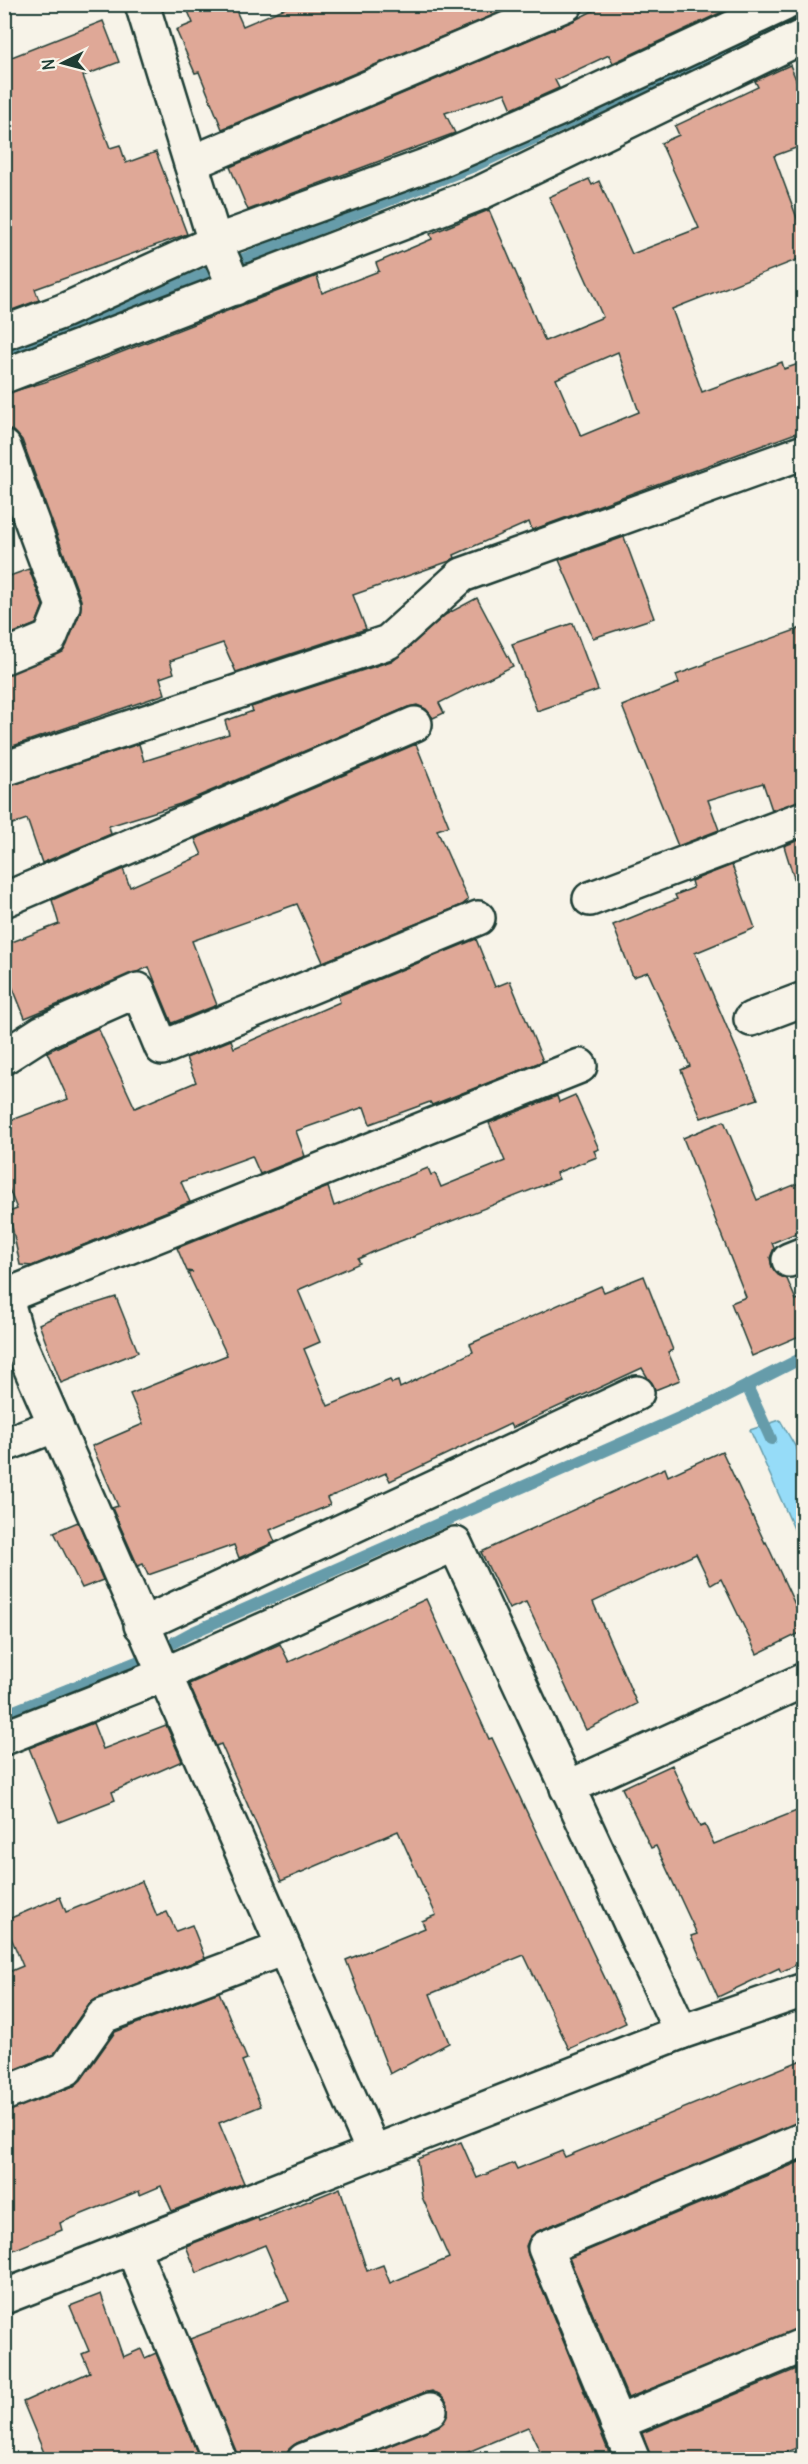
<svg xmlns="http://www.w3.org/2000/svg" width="808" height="2464" viewBox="0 0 808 2464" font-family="Delius,sans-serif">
  <rect width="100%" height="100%" fill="#f7f3e8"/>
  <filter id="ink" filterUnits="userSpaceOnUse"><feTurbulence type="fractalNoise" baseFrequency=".0167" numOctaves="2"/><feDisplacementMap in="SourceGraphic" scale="12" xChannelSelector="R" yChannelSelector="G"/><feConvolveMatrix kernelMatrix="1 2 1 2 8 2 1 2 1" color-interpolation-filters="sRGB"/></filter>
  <g filter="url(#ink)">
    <path fill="#96dcf8" stroke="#669caa" stroke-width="1.5" d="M780,1420L803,1460V1549L750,1430Z"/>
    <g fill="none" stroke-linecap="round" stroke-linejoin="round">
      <g stroke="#669caa" stroke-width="12">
        <path d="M4,355L474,166L804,14"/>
        <path d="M747,1386L771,1439"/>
        <path d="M4,1715L139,1661L191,1633L713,1403L804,1357"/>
      </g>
    </g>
    <g fill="#dfa897" stroke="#1f3d34" stroke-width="1.5" fill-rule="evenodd">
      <path d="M185,4H233L243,26L295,4H509L510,8L222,129L199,72L195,73L176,30L193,23Z"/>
      <path d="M606,4H739L613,63L609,55L555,80L559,88L512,109L505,93L445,113L455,133L248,210L230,167L573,21Z"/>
      <path d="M103,21L119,62L83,76L110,148L120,145L126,163L156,152L187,234L35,289L39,300L4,313V60Z"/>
      <path d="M790,65L804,99V145L774,156L804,237V257L672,309L702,392L782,362L784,369L804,362V430L532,530L529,522L454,555L455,558L450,561L353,595L366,629L236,672L223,643L170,661L174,673L160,678L165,694L4,749V675L63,652L80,613L81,600L22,440L15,432L4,429V394L45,382L317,276L322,293L379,271L376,263L432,239L430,234L489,210L545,341L603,317L549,197L589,179L592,185L599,181L632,254L699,228L661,143L679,135L675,126L758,87L755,81ZM618,352L639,412L581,436L556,379Z"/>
      <path d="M624,537L654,618L593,638L559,560Z"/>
      <path d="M29,569L43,606L36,624L4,637V578Z"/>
      <path d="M477,598L513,666L439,703L444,713L433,718L426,709L417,705L408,707L180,804L109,826L111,834L42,863L27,819L4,827V787L139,744L144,761L229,734L225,721L253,711L251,707L394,660L445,615Z"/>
      <path d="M573,623L598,690L537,711L512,644Z"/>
      <path d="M804,627V800L772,810L763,783L708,800L719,830L678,846L622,706L679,683L676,675L706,664V662Z"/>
      <path d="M416,744L449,826L437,830L468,900L462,905L323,962L297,904L192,941L217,1005L172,1023L149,967L25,1018L4,966V945L59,924L52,900L123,869L130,887L202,855L195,839Z"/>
      <path d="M804,838V887L797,888L784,846Z"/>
      <path d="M732,865L755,928L695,953L758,1099L701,1118L681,1070L690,1066L648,972L633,977L613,925L677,899L675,895L693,888L691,881Z"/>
      <path d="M476,939L495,987L510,981L543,1061L432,1105L430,1102L370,1124L364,1107L296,1131L305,1156L260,1174L252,1156L181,1182L190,1202L32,1266L20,1265L9,1212L17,1209L4,1177V1123L68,1099L47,1052L98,1028L135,1108L196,1082L186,1058L231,1040L234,1048L340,1002L338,996Z"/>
      <path d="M575,1095L599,1149L594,1151L597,1157L556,1173L559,1179L375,1251L358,1259L360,1263L298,1290L320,1342L304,1349L328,1406L390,1380L392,1383L398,1381L400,1388L473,1352L470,1344L601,1286L604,1292L644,1276L673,1350L668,1352L680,1380L655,1390L642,1368L512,1428L510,1424L390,1481L386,1473L327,1498L330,1505L270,1530L275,1542L239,1558L234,1545L148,1575L143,1564L138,1566L112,1508L118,1506L92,1446L143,1424L130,1394L227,1355L188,1273L193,1272L187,1271L177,1248L328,1187L334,1206L428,1168L431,1175L435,1173L441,1187L505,1161L489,1123L557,1096L559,1102Z"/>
      <path d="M724,1121L757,1200L804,1181V1230L772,1243L774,1248L770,1258L772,1267L778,1275L787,1279L796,1300L804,1297V1334L752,1356L731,1303L746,1297L683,1138Z"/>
      <path d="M116,1297L138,1352L61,1383L39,1324L59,1315Z"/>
      <path d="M722,1451L765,1543L766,1542L804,1624V1631L757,1654L721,1579L711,1585L696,1554L593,1602L637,1704L586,1730L526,1602L509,1609L481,1552L665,1468L668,1476Z"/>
      <path d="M78,1522L103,1580L82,1588L54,1532Z"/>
      <path d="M426,1599L489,1739L492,1738L626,2023L569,2049L524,1955L430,1994L449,2043L390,2074L346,1960L425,1928L422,1921L436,1915L398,1831L281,1881L221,1744L216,1746L189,1684L280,1644L289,1662Z"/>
      <path d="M93,1723L103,1749L166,1725L182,1761L112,1792L115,1800L59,1822L29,1748Z"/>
      <path d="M672,1765L700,1827L705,1825L714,1844L804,1808V1961L781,1972L779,1968L718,1997L691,1936L697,1934L656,1846L651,1848L622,1788Z"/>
      <path d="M142,1881L157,1916L167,1912L176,1931L192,1925L205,1958L96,1999L88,2005L54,2054L4,2074V1974L23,1966L4,1921L60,1897L66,1912Z"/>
      <path d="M219,1992L247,2059L242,2061L261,2106L219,2123L244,2183L172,2211L161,2186L140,2195L139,2191L60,2223L62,2230L4,2254V2112L74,2086L81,2080L115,2032Z"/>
      <path d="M804,2059V2121L538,2231L530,2237L526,2246L528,2255L612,2460H544L528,2427L449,2460H356L444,2422L448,2413V2404L441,2395L432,2391L423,2393L297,2443L289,2449L286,2460H238L190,2339L289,2301L265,2245L197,2273L186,2246L258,2218L259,2221L340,2188L367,2271L383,2265L390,2283L449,2258L422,2197L417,2159L461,2142L477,2178L514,2163L517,2169L562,2151L565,2157Z"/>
      <path d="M804,2160V2327L628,2398L569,2258Z"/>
      <path d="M101,2294L123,2357L141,2349L145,2358L156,2353L200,2460H47L23,2402L90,2372L82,2354L89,2351L70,2306Z"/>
      <path d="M804,2366V2445L767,2460H651L642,2433Z"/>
    </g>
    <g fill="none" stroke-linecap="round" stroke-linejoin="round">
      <g stroke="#1f3d34" stroke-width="38">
        <g id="street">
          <path d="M142,4L215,242L235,288"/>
          <path d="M191,163L566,4"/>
          <path d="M4,333L63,311L215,242L436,162L561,108L784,4"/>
          <path d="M4,376L480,193L804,36"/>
          <path d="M4,447L63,606L50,638L4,657"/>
          <path d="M4,769L388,642L462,575L804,452"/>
          <path d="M590,899L804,818"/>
          <path d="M4,900L415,724"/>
          <path d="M751,1019L804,999"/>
          <path d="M4,1057L43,1032L138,990L162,1048L478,918"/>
          <path d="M789,1260L804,1254"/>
          <path d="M4,1291L17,1337L373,2151"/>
          <path d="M6,1296L580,1066"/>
          <path d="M4,1445L56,1425"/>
          <path d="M141,1625L637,1393"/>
          <path d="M4,1738L163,1675L455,1544L681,2032"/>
          <path d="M567,1788L804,1680"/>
          <path d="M4,2094L66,2069L103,2016L284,1948"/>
          <path d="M132,2247L220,2460"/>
          <path d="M4,2297L681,2032L804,1990"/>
          <path d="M617,2423L804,2345"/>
          <path d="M304,2460L430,2410"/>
          <path d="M633,2460L545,2248L804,2139"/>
        </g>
      </g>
      <use href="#street" stroke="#f7f3e8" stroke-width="33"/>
    </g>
  </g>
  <rect width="808" height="2464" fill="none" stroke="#f7f3e8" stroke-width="24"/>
  <rect x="12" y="12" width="784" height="2440" fill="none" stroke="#1f3d34" stroke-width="2" filter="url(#ink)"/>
  <g transform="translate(63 63) rotate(264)" stroke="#f7f3e8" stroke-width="4.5" paint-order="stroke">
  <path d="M0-4.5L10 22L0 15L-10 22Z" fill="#1f3d34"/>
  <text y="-9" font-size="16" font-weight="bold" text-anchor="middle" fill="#1f3d34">N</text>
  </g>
</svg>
